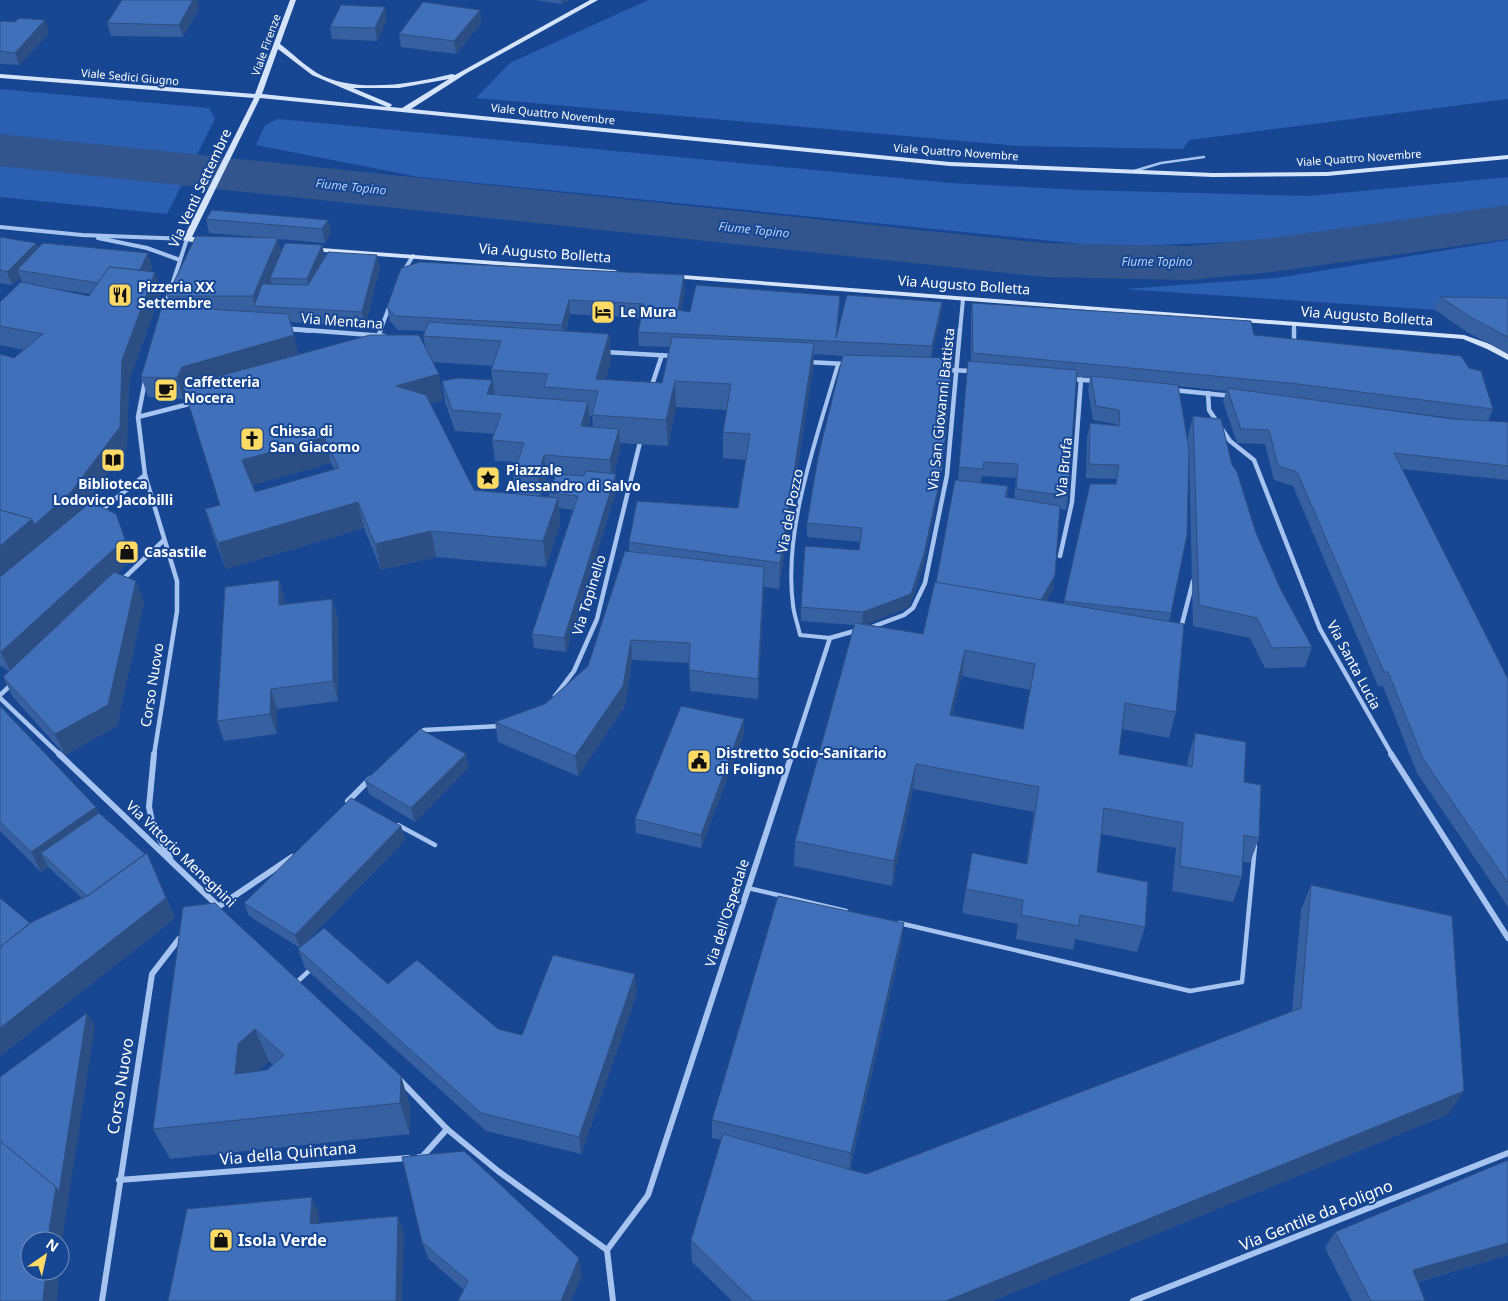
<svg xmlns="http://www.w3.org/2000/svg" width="1508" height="1301" viewBox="0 0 1508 1301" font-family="'Noto Sans',sans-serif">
  <rect width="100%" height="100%" fill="#174692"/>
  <g fill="#2a5fb1">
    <path d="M648,0H1508V99L1189,140L1183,149L1019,146L476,98L510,63Z"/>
    <path d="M0,89L209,108L215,119L167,214L0,197Z"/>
    <path d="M278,119L951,183L1078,190L1309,196L1508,177V208L1278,240L1112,247L419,177L256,145L265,125Z"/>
    <path d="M1508,240V312L1435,310L1125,289L1277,278Z"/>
  </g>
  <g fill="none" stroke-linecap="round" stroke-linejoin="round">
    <path fill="#33558e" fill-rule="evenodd" d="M0,134L1045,243L1189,246L1272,238L1508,205V239L1272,272L1189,280L1045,277L0,166Z"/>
    <path stroke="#a7c4f0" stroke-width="2.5" d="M1134,171L1161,163L1204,157"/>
    <path stroke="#a7c4f0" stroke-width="4" d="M830,638L800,635C798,625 794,615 793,605C783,528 817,438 838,364"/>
    <g stroke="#a7c4f0" stroke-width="4.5">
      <path d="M398,825L435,845"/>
      <path d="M748,888L846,911"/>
      <path d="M899,923L1190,991L1242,982L1255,846"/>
      <path d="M297,982L311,969"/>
    </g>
    <g stroke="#a7c4f0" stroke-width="4">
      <path d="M0,227L82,235L187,239L163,312"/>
      <path d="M98,238L147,248L180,260"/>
      <path d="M403,272L413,256"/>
      <path d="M1294,324V331"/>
      <path d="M286,329L310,331"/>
      <path d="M380,331L390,305"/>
      <path d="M960,331L963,299"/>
    </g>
    <g stroke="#a7c4f0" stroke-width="4.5">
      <path d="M293,329L384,336"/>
      <path d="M1294,329V346"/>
      <path d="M378,337L381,329"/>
      <path d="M605,352L674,356"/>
      <path d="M807,362L846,364"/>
      <path d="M947,370L973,371"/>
      <path d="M1072,379L1095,381"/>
      <path d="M145,381L138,417L145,475L177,581V611L154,755"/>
      <path d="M651,388L662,355"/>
      <path d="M1173,390L1232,396"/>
      <path d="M1208,393L1209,410L1230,441L1254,460L1320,629L1392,755"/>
      <path d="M138,417L193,403"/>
      <path d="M99,512L145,475"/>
      <path d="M1060,556L1072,502L1081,379"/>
      <path d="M121,581L164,540"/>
      <path d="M869,628L904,615L913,608L925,583L947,475L960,329"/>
      <path d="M1181,628L1193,581"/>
      <path d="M0,695L13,683"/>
      <path d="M555,696L574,671L597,619L641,438"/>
      <path d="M0,698L60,755"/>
      <path d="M418,734L424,730L501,726"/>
      <path d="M792,755L830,638L858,630"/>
    </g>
    <g stroke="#a7c4f0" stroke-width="6">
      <path d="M59,754L218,906"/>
      <path d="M154,754L149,807L153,826L170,858"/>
      <path d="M1391,754L1508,938"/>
      <path d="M348,801L370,779"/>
      <path d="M218,907L292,857"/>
      <path d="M398,1078L447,1129L498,1171L607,1250L613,1301"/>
      <path d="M419,1157H422L447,1129"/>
      <path d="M119,1180L408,1158"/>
      <path d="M607,1250L648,1195L792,754"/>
      <path d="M102,1301L152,974L179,939L185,936"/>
      <path d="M1133,1301L1508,1153"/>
    </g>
    <g fill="#d5e3fb" fill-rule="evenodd">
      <path d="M290,0H296L280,44C292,53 304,65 317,73C354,94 412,84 452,74L455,75L590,0H598L467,73L411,109L950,162L1213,173L1327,172L1508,155V159L1327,176L1213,177L950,166L260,98L192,237L206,238L210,240C204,244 189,243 183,239L254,98L0,78V74L255,94ZM278,49L312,75L387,107L262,94ZM449,79L402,108L390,107L392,105L391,104L353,88H399Z"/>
      <path d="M308,247L615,270L619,272L615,274L311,251H308Z"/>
      <path d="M669,274L1464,335L1493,345L1508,354V360L1487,349L1463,339L672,278H669Z"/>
    </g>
  </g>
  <g fill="#3760a0" fill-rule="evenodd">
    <path d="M122,0H197L199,8L183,37L111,36L107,23Z"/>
    <path d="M535,0H570L561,4Z"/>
    <path d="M480,10L481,23L456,54L401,47L399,34Z"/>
    <path d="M387,20L377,41L332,39L330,27Z"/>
    <path d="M0,23L49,33L19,65L0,64Z"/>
    <path d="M206,219L328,220L331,233L325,243L278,239L281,253L322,245L325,257L377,255L380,268L365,326L290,322L299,355L426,349L423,336L425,331L398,330L390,321L387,307L685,288L681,310L690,312L840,296L837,334L942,302L941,315L931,357L940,484L923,568L909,607L865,624L923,634L936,583L958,480L967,375L968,361L971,362V316L972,303L1254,335L1493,409L1488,421L1508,422V480L1402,469L1508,679V907L1417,773L1383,686H1378L1293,486L1274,480L1265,444L1237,443L1223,402L1226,391L1178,386L1188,448V436L1193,416L1232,465L1256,533L1281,590L1312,647L1305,667L1265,668L1250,638L1193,626L1189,451L1171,613L1169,621L1176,712L1169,738L1122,729L1119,754L1187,766L1188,759L1195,733L1244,782L1259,838L1250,863L1242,862V877L1233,902L1172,891L1176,848L1101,834L1097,872L1145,927L1137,952L1075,939L1073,950L1016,939L1018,924L962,913L972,853L1026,864L1034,812L913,789L892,886L794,866L795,841L854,625L801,621V607L859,550L860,542L807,537V523L843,356L814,354L813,369L779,589L764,587L758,699L690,691L689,663L632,660L625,706L578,776L498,742L495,722L545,704L588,666L629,551V542L738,508L746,460L723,458V432L727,410L676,407L668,446L620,443V449L614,474L617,488L566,652L534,648L532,634L573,510L559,508L560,524L546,567L436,557L381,570L364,528L226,569L213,535L205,509L220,505L185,393L183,399L148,397L141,377L171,307L167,296L268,238L209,233ZM570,314L641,318L638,332L639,346L670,347L662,383L605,380L611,360L609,334L566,331ZM432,362L493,366L491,370L495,395L492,380L442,381L445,402L455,431L495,434L492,440L495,461L517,462L513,475L516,494L474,490L430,403L443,400ZM1077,377L1090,378L1088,390L1093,420L1116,424V425L1090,423L1087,437L1086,478L1116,479V484H1090L1064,604L1046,601L1053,589L1060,509L1066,510L1068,496ZM1352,405L1460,419H1453ZM590,416H592L593,427H589L590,422ZM331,463L334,469L255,492L252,485ZM547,476H555L549,493V497L541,496ZM982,476L1016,478L1014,499L1007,498L1008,486L981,483ZM962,676L1030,690L1023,729L952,715Z"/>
    <path d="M0,237L36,243L38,249L152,267L150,272L161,292L129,381L127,447L79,511L116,514L132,559L117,573L136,581L144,602L117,726L65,755L13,697L3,677L9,671L0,666V354L14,358L24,350L0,345V302L22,282L20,277L12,285L0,283ZM53,288L90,294L89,296Z"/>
    <path d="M1440,297L1508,298V354L1467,332L1435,310Z"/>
    <path d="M279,580L285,600V604L332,599L338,619V701L277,709V734L224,741L217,721Z"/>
    <path d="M0,706L99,813L145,854L147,853L175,918L0,1056L30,923L82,898L48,867L41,872L0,831Z"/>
    <path d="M744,733L701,848L636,833L635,819Z"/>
    <path d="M466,754L468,768L415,822L369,794L365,781Z"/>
    <path d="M401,826L405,840L300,948L249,916L244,903Z"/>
    <path d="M1311,885L1449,1114L992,1301H732L692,1262L691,1240L722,1140L712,1138V1120L902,942L850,1169L866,1174L1292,1011L1301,910Z"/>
    <path d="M183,907L401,1076L410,1107V1134L170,1159L153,1129ZM269,1061L273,1065L267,1070L256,1071Z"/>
    <path d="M298,949L388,984L498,1029L522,1035L637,993L581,1154L486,1131L305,968Z"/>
    <path d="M1335,1232L1508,1255L1418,1282L1425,1301H1352L1325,1248Z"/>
    <path d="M422,1242L582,1274L571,1301H458L464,1290L428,1258Z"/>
  </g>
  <g fill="#2d4e82">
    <path d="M193,0H197L199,8L183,37L179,25Z"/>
    <path d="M561,0H570L561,4Z"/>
    <path d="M385,7L387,20L377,41L375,28Z"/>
    <path d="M480,10L481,23L456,54L454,41Z"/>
    <path d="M45,20L49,33L19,65L15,53Z"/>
    <path d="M328,220L331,233L325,243L322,229Z"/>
    <path d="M278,238L282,258L270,278L272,284L255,306L253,296Z"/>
    <path d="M36,243L41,256L17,270L20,277L12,285L7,272Z"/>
    <path d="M322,245L325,258L310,293L307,279Z"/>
    <path d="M148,253L152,267L142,289L137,276Z"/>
    <path d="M377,255L380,268L365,326L362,312Z"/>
    <path d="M155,272L161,292L129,381L127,447L79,512L0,583V546L122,360Z"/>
    <path d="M684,275L685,288L679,324L678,310Z"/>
    <path d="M569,300L570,314L563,339L562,325Z"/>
    <path d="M942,302L941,315L931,360L932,346Z"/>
    <path d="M609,334L611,360L599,402L596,379Z"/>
    <path d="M294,335L299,355L188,387L183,399L177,378L182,367Z"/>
    <path d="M814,343L813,369L779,589L780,563Z"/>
    <path d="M439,374L443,400L401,412L396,386Z"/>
    <path d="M492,380L495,401L490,414L487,394Z"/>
    <path d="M675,381L676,407L668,446L666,420Z"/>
    <path d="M588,402L590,422L583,447L581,426Z"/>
    <path d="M619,429L620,449L612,481L610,460Z"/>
    <path d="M324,437L331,463L250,486L242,460Z"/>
    <path d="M544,455L547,476L540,497L538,477Z"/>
    <path d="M942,470L940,484L923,568L909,607L862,626L863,612Z"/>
    <path d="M616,474L617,488L566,652L564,638Z"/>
    <path d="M558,498L560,524L546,567L543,541Z"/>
    <path d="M358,502L364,528L226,569L218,543Z"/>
    <path d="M116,514L132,559L11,673L1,652Z"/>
    <path d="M431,531L436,557L381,570L375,544Z"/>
    <path d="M764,567V588L758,699V679Z"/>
    <path d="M1055,575L1053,589L1036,619L1038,605Z"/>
    <path d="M279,580L285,600V625L279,605Z"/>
    <path d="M136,581L144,602L117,726L65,755L55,734Z"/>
    <path d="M332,599L338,619V701L333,681Z"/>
    <path d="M631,640L632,660L625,706L578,776L575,756Z"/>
    <path d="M965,650L962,676L946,740L950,715Z"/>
    <path d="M271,689L277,709V734L270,714Z"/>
    <path d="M744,719V733L701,848V835Z"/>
    <path d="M466,754L468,768L415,822L411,808Z"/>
    <path d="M916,764L913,789L892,886L894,861Z"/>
    <path d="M96,807L105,827L41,853L48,867L41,872L31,852Z"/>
    <path d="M401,826L405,840L300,948L295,935Z"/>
    <path d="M147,853L175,918L0,1056V1028Z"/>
    <path d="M904,923L902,942L849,1171L851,1153Z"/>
    <path d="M635,974L637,993L581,1154L579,1137Z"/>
    <path d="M87,1013L95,1026L62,1241L60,1261V1241H48L50,1224L56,1187Z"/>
    <path d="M255,1029L269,1061L252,1075L235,1074L238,1044Z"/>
    <path d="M401,1076L410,1107V1134L400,1103Z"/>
    <path d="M1464,1091L1449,1114L992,1301H946Z"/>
    <path d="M312,1197L319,1214L318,1241L310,1224Z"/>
    <path d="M398,1216L404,1233L402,1301H396Z"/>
    <path d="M1508,1243V1255L1402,1286L1413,1270Z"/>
    <path d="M579,1258L582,1274L571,1301H561Z"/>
    <path d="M46,1271H59L57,1301H43Z"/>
  </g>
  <g fill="#4070ba" stroke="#2d4e82" fill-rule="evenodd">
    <path d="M122,0H193L179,25L107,23Z"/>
    <path d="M423,2L480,10L454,41L399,34Z"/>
    <path d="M341,5L385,7L375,28L330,27Z"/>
    <path d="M19,18L45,20L15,53L0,51V23L1,21L15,22Z"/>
    <path d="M212,210L328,220L322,229L206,219Z"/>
    <path d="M196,236L278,238L253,296H167Z"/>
    <path d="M0,237L36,243L7,272L0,270Z"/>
    <path d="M43,243L148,253L140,270L109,267L98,283L17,270Z"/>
    <path d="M285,243L322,245L307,279L270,278Z"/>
    <path d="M328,252L377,255L362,312L254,306L262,284L308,285Z"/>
    <path d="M420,262L684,275L678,310L690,312L696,285L840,296L836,338L847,295L942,302L932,346L638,332L644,304L569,300L562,325L395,316L387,307L401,268Z"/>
    <path d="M109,267L155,272L122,360L120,427L71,492L34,525L32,519L0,510V354L14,358L43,334L0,326V302L21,282L89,296Z"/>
    <path d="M1440,297L1508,298V337L1472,318Z"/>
    <path d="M972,303L1251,321L1254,335L1461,356L1469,368L1481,371L1493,409L1298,384L973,353Z"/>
    <path d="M162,306L288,314L294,335L182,367L177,378L141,377Z"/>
    <path d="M429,322L609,334L596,379L662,383L672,337L814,343L780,563L629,542L637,501L738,508L750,434L723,432L731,384L675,381L666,420L592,415L598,391L544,387L548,374L491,370L501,341L423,336Z"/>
    <path d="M370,335H419L439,374L396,386L426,395L474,490L558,498L543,541L431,531L375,544L358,502L218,543L205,509L220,505L183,386ZM324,437L339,468L255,492L242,460Z"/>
    <path d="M843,355L953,358L942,470L924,554L911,594L863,612L801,607L805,546L859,550L862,528L807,523L818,457Z"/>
    <path d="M968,361L1077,370L1068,496L1016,489L1018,464L984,462L983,469L959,467Z"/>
    <path d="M1091,376L1178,385L1189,449L1187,535L1171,613L1064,601L1090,484H1116L1119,465L1089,464L1090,423L1120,426L1119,410L1096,406Z"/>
    <path d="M458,378L492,380L487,394L588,402L581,426L619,429L610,460L544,455L538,477L513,475L524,443L492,440L501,414L452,410L442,381Z"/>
    <path d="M1227,388L1453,419L1508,422V466L1394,453L1508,679V883L1423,759L1388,672H1384L1297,472L1278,466L1269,430L1241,429Z"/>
    <path d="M1193,416L1221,419L1232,465L1237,472L1256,533L1281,590L1312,647L1272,648L1257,618L1199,605Z"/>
    <path d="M586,471L616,474L564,638L532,634L578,496L549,493L556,474L584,476Z"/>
    <path d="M955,480L1008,486L1005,497L1060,506L1055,575L1041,600L936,583Z"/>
    <path d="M91,502L116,514L125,539L1,652H0V577Z"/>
    <path d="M0,510L32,519L0,546Z"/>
    <path d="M625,551L764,567L758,679L689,670L690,643L631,640L623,686L575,756L495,722L545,704L588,666Z"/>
    <path d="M114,572L136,581L108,705L55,734L3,677Z"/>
    <path d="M279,580V605L332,599L333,681L271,689L270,714L217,721L225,587Z"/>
    <path d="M935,582L1184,624L1176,712L1125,703L1119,754L1192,767L1195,733L1246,742L1244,782L1261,785L1259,838L1244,835L1242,877L1180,866L1183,823L1104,808L1097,872L1148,882L1145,927L1080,915L1079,926L1021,915L1023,900L966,889L972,853L1027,864L1039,787L916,764L894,861L795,841L855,623L923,634ZM965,650L1035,664L1023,729L950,715Z"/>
    <path d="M0,706L96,807L31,852L0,822Z"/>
    <path d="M681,706L744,719L701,835L635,819Z"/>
    <path d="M420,729L466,754L411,808L365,781Z"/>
    <path d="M351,798L401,826L295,935L244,903Z"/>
    <path d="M99,813L145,854L87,896L41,853Z"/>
    <path d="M147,853L166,898L0,1028V947L32,922L89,895Z"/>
    <path d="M1311,885L1452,916L1464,1091L946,1301H753L691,1240L723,1134L866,1174L1301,1008Z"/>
    <path d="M778,896L904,923L851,1153L712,1120Z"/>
    <path d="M0,898L30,923L0,947Z"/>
    <path d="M215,903L401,1076L400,1103L153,1129L183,907ZM255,1029L284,1055L267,1070L235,1074L238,1044Z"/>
    <path d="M324,928L388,984L417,960L498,1029L522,1035L553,955L635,974L579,1137L481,1113L298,949Z"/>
    <path d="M87,1013L59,1192L56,1187L0,1141V1077Z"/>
    <path d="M0,1141L56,1187L50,1224L48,1241H30V1271H46L43,1301H0Z"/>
    <path d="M464,1151L579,1258L561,1301H458L468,1281L422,1242L402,1157Z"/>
    <path d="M1508,1160V1243L1413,1270L1425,1301H1371L1335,1232Z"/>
    <path d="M312,1197L310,1224L398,1216L396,1301H168L187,1209Z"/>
  </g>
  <defs>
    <g id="restaurant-square" transform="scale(1.25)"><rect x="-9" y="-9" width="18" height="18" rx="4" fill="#ffdb66" stroke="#174692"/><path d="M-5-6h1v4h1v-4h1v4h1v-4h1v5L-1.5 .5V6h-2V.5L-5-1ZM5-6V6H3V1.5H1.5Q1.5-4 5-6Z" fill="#111"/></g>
    <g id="hotel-square" transform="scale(1.25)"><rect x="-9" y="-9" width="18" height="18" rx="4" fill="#ffdb66" stroke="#174692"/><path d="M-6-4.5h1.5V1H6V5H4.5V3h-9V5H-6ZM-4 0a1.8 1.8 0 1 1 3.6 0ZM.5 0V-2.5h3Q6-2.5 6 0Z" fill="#111"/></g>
    <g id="cafe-square" transform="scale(1.25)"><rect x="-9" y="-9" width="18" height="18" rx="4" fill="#ffdb66" stroke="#174692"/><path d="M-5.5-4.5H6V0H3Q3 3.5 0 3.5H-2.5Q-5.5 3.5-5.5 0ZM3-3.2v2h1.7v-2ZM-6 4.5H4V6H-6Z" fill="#111"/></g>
    <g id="church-square" transform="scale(1.25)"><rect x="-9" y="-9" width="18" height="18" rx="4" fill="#ffdb66" stroke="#174692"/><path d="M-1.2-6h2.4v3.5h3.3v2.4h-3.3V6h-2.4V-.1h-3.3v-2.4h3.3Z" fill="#111"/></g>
    <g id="library-square" transform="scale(1.25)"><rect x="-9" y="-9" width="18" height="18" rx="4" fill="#ffdb66" stroke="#174692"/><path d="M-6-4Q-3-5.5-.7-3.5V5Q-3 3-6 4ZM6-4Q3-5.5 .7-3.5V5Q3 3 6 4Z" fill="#111"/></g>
    <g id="sight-square" transform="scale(1.25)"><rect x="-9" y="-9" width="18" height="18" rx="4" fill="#ffdb66" stroke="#174692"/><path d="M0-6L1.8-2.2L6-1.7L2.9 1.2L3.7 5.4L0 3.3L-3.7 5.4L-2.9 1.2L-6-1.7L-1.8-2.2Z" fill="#111"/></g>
    <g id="shop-square" transform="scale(1.25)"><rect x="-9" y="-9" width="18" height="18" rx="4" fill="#ffdb66" stroke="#174692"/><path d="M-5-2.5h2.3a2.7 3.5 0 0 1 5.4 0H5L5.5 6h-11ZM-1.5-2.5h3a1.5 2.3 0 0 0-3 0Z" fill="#111"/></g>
    <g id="civic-square" transform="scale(1.25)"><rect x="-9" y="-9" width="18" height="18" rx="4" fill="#ffdb66" stroke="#174692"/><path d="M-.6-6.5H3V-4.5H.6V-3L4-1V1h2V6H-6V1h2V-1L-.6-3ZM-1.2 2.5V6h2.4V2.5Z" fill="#111"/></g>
  </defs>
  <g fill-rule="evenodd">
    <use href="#restaurant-square" x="120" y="295"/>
    <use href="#hotel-square" x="603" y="312"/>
    <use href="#cafe-square" x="166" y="390"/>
    <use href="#church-square" x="252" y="439"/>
    <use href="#library-square" x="113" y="460"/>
    <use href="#sight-square" x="488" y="478"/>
    <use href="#shop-square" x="127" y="552"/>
    <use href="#civic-square" x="699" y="761"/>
    <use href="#shop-square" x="221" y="1240"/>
  </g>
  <g text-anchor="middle" stroke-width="4" stroke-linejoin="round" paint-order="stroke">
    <g font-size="11" fill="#fff" stroke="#174692">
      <text transform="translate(266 45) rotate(-70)" y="4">Viale Firenze</text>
      <text transform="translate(130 77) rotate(5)" y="4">Viale Sedici Giugno</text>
      <text transform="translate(553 114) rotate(6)" y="4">Viale Quattro Novembre</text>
      <text transform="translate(956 152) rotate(4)" y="4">Viale Quattro Novembre</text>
      <text transform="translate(1359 158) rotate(-4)" y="4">Viale Quattro Novembre</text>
    </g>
    <g font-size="12" font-style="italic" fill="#b3cef7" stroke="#174692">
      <text transform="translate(351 187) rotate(6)" y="4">Fiume Topino</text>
      <text transform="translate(754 230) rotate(6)" y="4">Fiume Topino</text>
      <text x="1157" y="266">Fiume Topino</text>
    </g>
    <g font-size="14" fill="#fff" stroke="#174692">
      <text transform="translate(200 188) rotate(-65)" y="5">Via Venti Settembre</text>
      <text transform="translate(545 253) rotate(4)" y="5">Via Augusto Bolletta</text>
      <text transform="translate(964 285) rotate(4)" y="5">Via Augusto Bolletta</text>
      <text transform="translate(1367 316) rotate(4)" y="5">Via Augusto Bolletta</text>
      <text transform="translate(342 321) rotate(4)" y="5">Via Mentana</text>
      <text transform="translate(941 409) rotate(-84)" y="5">Via San Giovanni Battista</text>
      <text transform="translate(1064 467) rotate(-84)" y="5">Via Brufa</text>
      <text transform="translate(790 511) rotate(-79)" y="5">Via del Pozzo</text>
      <text transform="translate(589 595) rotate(-73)" y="5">Via Topinello</text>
      <text transform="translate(1354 665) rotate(62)" y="5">Via Santa Lucia</text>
      <text transform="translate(152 685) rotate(-81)" y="5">Corso Nuovo</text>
      <text transform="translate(181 854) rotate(44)" y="5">Via Vittorio Meneghini</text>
      <text transform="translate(727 913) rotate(-72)" y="5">Via dell'Ospedale</text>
    </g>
    <g font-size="14" font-weight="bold" fill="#fff" stroke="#174692" text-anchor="start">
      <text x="138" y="292">Pizzeria XX<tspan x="138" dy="16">Settembre</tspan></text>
      <text x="620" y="317">Le Mura</text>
      <text x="184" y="387">Caffetteria<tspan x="184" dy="16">Nocera</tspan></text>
      <text x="270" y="436">Chiesa di<tspan x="270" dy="16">San Giacomo</tspan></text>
      <text x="506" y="475">Piazzale<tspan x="506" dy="16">Alessandro di Salvo</tspan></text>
      <text x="113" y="489" text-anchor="middle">Biblioteca<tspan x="113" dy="16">Lodovico Jacobilli</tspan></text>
      <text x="144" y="557">Casastile</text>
      <text x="716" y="758">Distretto Socio-Sanitario<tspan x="716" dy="16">di Foligno</tspan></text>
    </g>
    <g font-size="16" fill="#fff" stroke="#174692">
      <text transform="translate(120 1086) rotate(-81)" y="6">Corso Nuovo</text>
      <text transform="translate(288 1153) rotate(-5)" y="6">Via della Quintana</text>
      <text transform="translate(1316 1215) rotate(-22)" y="6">Via Gentile da Foligno</text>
    </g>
    <g font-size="16" font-weight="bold" fill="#fff" stroke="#174692" text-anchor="start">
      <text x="238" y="1246">Isola Verde</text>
    </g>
  </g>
  <g transform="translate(45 1256) rotate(34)"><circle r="24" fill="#174692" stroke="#7490be"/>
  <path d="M0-4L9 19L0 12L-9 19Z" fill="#ffdb66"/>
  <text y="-8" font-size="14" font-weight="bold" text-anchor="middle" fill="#ffffff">N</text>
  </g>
</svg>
